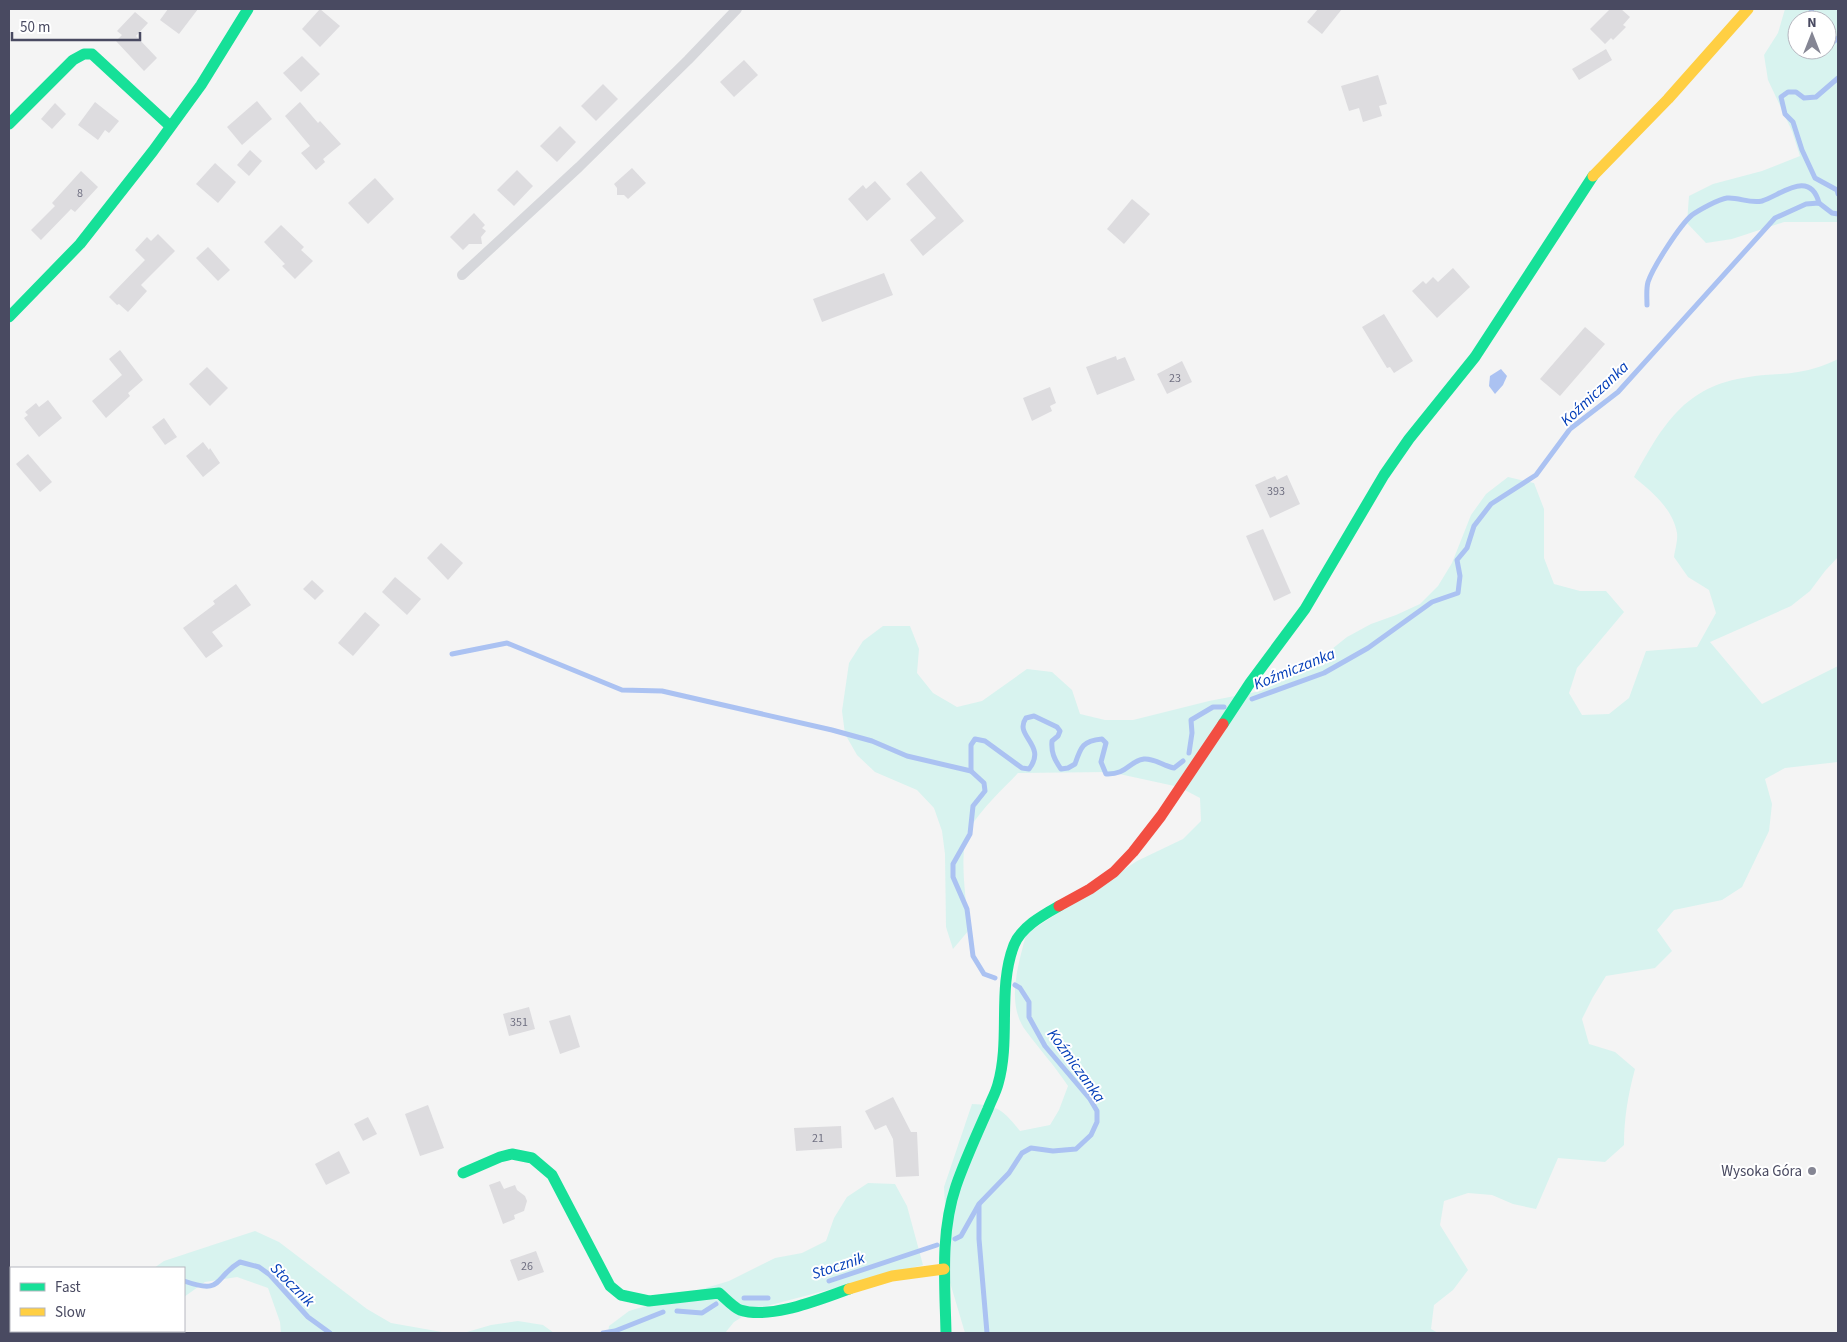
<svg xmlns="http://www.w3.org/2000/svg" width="1847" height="1342" viewBox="0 0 1847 1342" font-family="'Source Sans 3',sans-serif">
  <rect width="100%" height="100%" fill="#f4f4f4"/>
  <g fill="#d8f3ef" fill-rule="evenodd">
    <path d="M1785,9H1838V222H1784L1732,239L1706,243L1687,223L1689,196L1713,184L1762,171L1800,156L1792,131L1768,80L1764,55L1778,33ZM1797,20H1827V50H1797Z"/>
    <path d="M1838,359V557L1825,571L1810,591L1791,606L1710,642L1762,704L1838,666V762L1785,768L1765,779L1772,804L1769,831L1742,887L1722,900L1674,910L1657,930L1672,951L1655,968L1606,976L1593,997L1582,1019L1589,1044L1615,1052L1635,1069C1628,1095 1624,1118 1624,1145L1605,1162L1558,1158L1536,1209L1513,1204L1492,1195L1468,1193L1444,1201L1440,1225L1468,1270L1453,1290L1434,1305L1431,1329L1438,1333H965L949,1279L944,1187L972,1104C998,1105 1004,1111 1020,1131L1050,1125L1059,1110L1068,1086C1055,1066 1040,1050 1026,1031C1005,1003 1019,964 1026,934L1137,861L1183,839L1201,821L1200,798L1179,787L1110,772L1018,773C1002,790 983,807 970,828C957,849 967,905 969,930L953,949L946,927L945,854L942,831L934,808L917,790L875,772L857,755L845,734L842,711L849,663L863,641L883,626H910L919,649L917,673L933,693L957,707L982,701L1027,669L1052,672L1072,690L1080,714L1105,720H1133L1209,701L1261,691L1307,669L1347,637L1371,624L1396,615L1420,604L1438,586L1452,563L1471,515L1486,494L1508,477L1534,483L1544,509V558L1554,584L1580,591H1606L1624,612L1577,668L1569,693L1582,715L1609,714L1629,698L1646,651L1697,647L1716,613L1709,590L1688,577L1674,557C1675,550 1678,540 1677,533C1673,509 1652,492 1634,477C1663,425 1684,386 1749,377C1765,374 1782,375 1798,372C1812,370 1826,365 1838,359Z"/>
    <path d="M868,1183L895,1184L907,1206L923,1265L755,1309L734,1322L725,1333H608L609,1326L629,1311L729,1281L775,1258L802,1253L826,1241L834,1218L847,1197Z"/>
    <path d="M255,1231L279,1242L367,1309L391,1323L442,1332H467L491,1325L518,1321L543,1325L554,1333H281L280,1322L268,1288L237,1277L205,1282L184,1297V1268H154L164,1261Z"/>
    <path d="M24,1331H177V1333H12Z"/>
  </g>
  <path fill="#abc2f2" d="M1501,369L1507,376L1503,385L1495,394L1489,386L1490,376Z"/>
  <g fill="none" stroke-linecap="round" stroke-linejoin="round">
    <g stroke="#abc2f2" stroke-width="5">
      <path d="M1808,20L1812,9"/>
      <path d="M1827,47L1838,38"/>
      <path d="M1817,50H1818"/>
      <path d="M1838,78L1816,97L1804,98L1796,92H1788L1781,97L1785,114L1793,122L1802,150L1815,178L1837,190L1838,194"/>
      <path d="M1647,305C1647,298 1646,289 1648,282C1653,267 1680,225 1692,215C1699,210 1719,199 1727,198C1739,197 1750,204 1762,201C1781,195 1810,169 1819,203"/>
      <path d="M452,654L507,643L622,690L662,691L832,730L872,741L907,756L971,771"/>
      <path d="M1252,699L1324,673L1368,648L1432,602L1458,593L1460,576L1457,560L1467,548L1474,526L1491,504L1536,475L1570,429L1618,392L1775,218L1806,204L1819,203L1832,213L1838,214"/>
      <path d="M1189,753L1192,733L1191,720L1213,707H1224"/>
      <path d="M995,978L984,974L973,956L967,909L953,877V864L970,834L973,806L985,791L984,783L971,771V745L975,739L985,741L1022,768L1029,769C1048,745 1013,736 1026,718L1034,716L1057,727L1060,731L1058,736L1052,741C1051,752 1054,759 1061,769L1068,768L1075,764C1081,746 1083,741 1102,739L1106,743L1101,762L1106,774C1127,775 1129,761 1144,759C1154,758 1164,766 1174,768L1183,761"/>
      <path d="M979,1205V1239L987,1333"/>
      <path d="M955,1239L961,1236L979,1204L1009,1173L1022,1153L1031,1148L1053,1151L1076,1149L1091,1135L1097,1122V1111L1090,1099L1045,1046L1029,1017V1002L1020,988L1015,985"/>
      <path d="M184,1281C224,1295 213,1278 240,1262L259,1267L270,1275L308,1317L330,1333"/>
      <path d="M829,1281L937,1245"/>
      <path d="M744,1298H768"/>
      <path d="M677,1311L702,1313L716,1304"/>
      <path d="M56,1333L62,1331"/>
      <path d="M603,1333L615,1331L663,1312"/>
    </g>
  </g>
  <g fill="#dddcdf">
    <path d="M168,9H198L179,34L160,20Z"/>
    <path d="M320,9L340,26L320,47L302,29Z"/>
    <path d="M1318,9H1342L1322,34L1307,22Z"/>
    <path d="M1610,9H1621L1630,17L1623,25L1626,27L1613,40L1611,38L1605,44L1590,29Z"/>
    <path d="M135,12L148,23L136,36L157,58L144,71L116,41L122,35L117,31Z"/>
    <path d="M1606,49L1612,60L1579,80L1572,69Z"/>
    <path d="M302,56L320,74L301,92L283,73Z"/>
    <path d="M744,60L758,75L734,97L720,82Z"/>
    <path d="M1378,75L1387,104L1379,106L1382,116L1363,122L1359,108L1349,111L1341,86Z"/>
    <path d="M603,84L618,99L596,121L581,106Z"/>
    <path d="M257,101L272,119L242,145L227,127Z"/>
    <path d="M95,102L119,121L109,133L105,130L98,140L78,125Z"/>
    <path d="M300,102L318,123L320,121L341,144L323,159L325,162L316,170L301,153L310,146L285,116Z"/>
    <path d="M55,103L66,114L52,129L41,119Z"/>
    <path d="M560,126L576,142L557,162L540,146Z"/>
    <path d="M250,150L262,161L249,176L237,165Z"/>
    <path d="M215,163L236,182L218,203L196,184Z"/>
    <path d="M632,168L646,183L628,199L624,195H617V188L614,184Z"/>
    <path d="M517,170L533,186L514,206L497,190Z"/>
    <path d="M81,171L98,187L75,212L71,209L41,240L31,230L55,206L52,203Z"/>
    <path d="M921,171L964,221L923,256L910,240L936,218L906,184Z"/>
    <path d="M375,178L394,199L368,224L348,203Z"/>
    <path d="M875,181L891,199L867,221L848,199L863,185L866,189Z"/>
    <path d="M1132,199L1150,214L1124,244L1107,229Z"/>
    <path d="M474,213L485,225L482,228L486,231L481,237L482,244H469L463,250L450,237Z"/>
    <path d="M281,225L304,247L301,250L313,261L295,279L282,266L285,264L264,242Z"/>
    <path d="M158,234L175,251L141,285L147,291L128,312L119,304L117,305L109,297L145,260L135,250L147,237L151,241Z"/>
    <path d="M208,247L230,270L218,281L196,258Z"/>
    <path d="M1453,268L1470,287L1437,318L1412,291L1423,281L1426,284L1433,277L1438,282Z"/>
    <path d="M884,273L893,295L822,322L813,299Z"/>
    <path d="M1384,314L1413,361L1394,373L1390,367L1387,368L1362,327Z"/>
    <path d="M1585,327L1605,344L1560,396L1540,379Z"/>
    <path d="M120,350L143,380L128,393L130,396L106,418L92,401L122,375L109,359Z"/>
    <path d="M1116,356L1117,360L1125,357L1135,380L1097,395L1086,367Z"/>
    <path d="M1182,361L1192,382L1167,394L1157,374Z"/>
    <path d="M207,367L228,388L210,406L189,384Z"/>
    <path d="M1050,387L1056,403L1050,406L1052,411L1032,421L1023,398Z"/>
    <path d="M48,400L62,418L39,437L24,418L28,415L25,412L36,403L39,407Z"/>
    <path d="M164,418L177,437L165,445L152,427Z"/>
    <path d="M203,442L209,450L210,448L220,463L203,477L186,456Z"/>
    <path d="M28,454L52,482L40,492L16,464Z"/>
    <path d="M1287,475L1300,504L1270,518L1255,485L1275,476L1277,480Z"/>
    <path d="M1263,529L1291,593L1274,601L1246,536Z"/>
    <path d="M441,543L463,563L448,580L427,558Z"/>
    <path d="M395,577L421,599L407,615L382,592Z"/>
    <path d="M312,580L324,591L315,600L303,589Z"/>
    <path d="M236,584L251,605L212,632L223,646L206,658L183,628L215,604L213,601Z"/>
    <path d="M365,612L380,625L353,656L338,643Z"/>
    <path d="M529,1007L535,1029L509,1036L503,1014Z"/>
    <path d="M570,1015L580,1047L560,1054L549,1021Z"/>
    <path d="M893,1097L911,1132H917L919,1176L896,1177L893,1139L886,1125L875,1130L865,1111Z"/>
    <path d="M428,1105L444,1148L420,1156L405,1114Z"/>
    <path d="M368,1117L377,1134L363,1141L354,1124Z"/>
    <path d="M841,1126L842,1148L796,1151L794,1128Z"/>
    <path d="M339,1151L350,1173L326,1185L315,1164Z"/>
    <path d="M500,1181L504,1189L515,1185L517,1190L525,1196L527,1201L524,1211L514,1215L515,1219L503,1224L489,1185Z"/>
    <path d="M536,1251L544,1272L518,1281L510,1260Z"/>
  </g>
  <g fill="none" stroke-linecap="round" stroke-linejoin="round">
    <path stroke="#d6d7db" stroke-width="10" d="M462,275L579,167L688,60L737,9"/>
    <g stroke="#16e098" stroke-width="11">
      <path d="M9,124L73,60L84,54H92L170,126"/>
      <path d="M9,317L80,244L153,151L201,85L248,9"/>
      <path d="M1223,724L1250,683L1305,609L1384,475L1409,439L1475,357L1593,176"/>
      <path d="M463,1173L500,1157L512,1154L532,1158L552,1175L610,1286L621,1295L649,1301L719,1293C725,1298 733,1307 740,1310C771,1320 820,1299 849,1289"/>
      <path d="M946,1333C945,1284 940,1233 956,1186C965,1160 977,1134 988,1109C991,1101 996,1092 998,1084C1011,1039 997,989 1014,945C1021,927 1043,915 1059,906"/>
    </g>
    <g stroke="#ffcf43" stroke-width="11">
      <path d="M1593,176L1668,99L1748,9"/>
      <path d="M849,1289L892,1276L944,1269"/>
    </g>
    <path stroke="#f24e42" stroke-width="11" d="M1059,906L1090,889L1114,872L1133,852L1161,816L1223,724"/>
  </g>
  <circle fill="#858694" stroke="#fff" stroke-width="2" cx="1812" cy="1171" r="5"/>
  <g text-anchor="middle" stroke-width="4" stroke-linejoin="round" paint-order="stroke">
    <g font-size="12" fill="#707082">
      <text x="80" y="197">8</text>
      <text x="1175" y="382">23</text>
      <text x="1276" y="495">393</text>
      <text x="519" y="1026">351</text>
      <text x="818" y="1142">21</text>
      <text x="527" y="1270">26</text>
    </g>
    <g font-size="15" fill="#494a61" stroke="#fff" text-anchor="end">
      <text x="1802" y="1176">Wysoka Góra</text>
    </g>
    <g font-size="16" font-style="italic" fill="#053fb9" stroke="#fff">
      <text transform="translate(1594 393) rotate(-43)" y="6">Koźmiczanka</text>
      <text transform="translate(1294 668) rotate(-22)" y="6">Koźmiczanka</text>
      <text transform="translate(1077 1065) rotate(54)" y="6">Koźmiczanka</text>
      <text transform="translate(838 1265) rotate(-18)" y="6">Stocznik</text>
      <text transform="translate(293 1284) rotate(45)" y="6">Stocznik</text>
    </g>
  </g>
  <rect width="1847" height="1342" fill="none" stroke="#494a61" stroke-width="20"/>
  <rect x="10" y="1267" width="175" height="65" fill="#ffffff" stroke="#b6b7c0"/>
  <rect x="20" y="1283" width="25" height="8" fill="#16e098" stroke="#b6b7c0"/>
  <text x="55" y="1292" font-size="15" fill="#494a61">Fast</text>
  <rect x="20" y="1308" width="25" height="8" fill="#ffcf43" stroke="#b6b7c0"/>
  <text x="55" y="1317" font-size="15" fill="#494a61">Slow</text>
  <g transform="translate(1812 35)"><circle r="24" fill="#ffffff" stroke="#b6b7c0"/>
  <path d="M0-4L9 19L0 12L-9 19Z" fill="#858694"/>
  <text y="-8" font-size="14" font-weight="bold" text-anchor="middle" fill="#494a61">N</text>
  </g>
  <path d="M12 32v8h128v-8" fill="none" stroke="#494a61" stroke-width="2.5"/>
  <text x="20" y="32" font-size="15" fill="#494a61" stroke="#ffffff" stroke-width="4" paint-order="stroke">50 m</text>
</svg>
